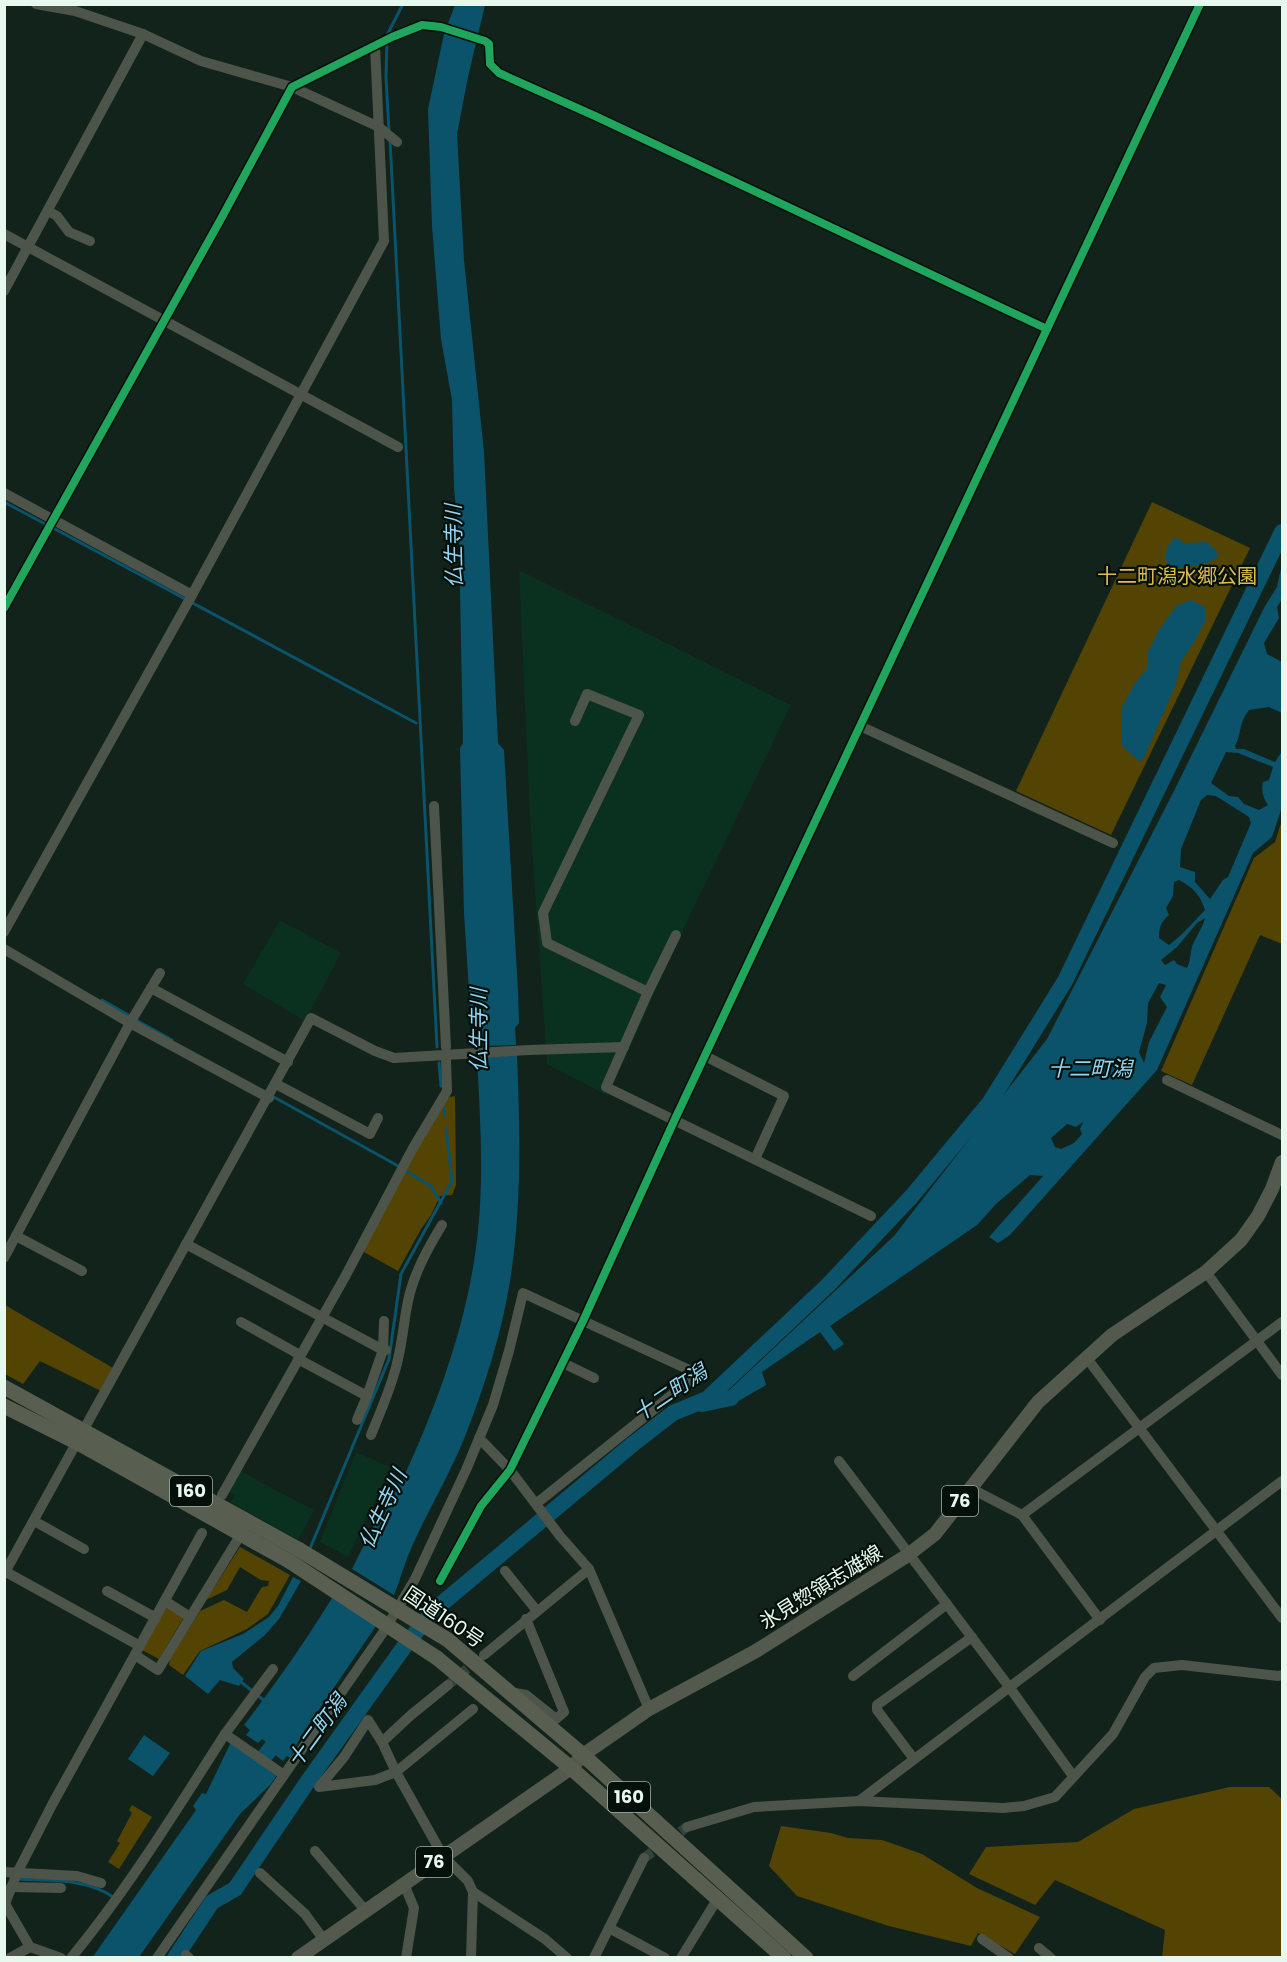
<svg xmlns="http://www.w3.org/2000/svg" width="1287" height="1962" viewBox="0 0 1287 1962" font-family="Poppins,'Noto Sans JP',sans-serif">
  <rect width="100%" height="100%" fill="#12231b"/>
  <g fill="#0a301f">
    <path d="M519,570L791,705L691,913L608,1096L547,1064L530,818Z"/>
    <path d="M280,920L341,953L305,1021L243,984Z"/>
    <path d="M356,1452L390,1467L348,1557L320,1542Z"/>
    <path d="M240,1471L314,1510L298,1540L231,1502L235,1495L228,1491Z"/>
  </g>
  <g fill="#534404">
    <path d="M1152,502L1250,548L1111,835L1016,791Z"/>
    <path d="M1282,820V944L1260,935L1192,1085L1161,1071L1254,858L1275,842Z"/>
    <path d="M455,1096L456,1185L452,1195L440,1196L431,1215L421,1229L398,1271L362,1251L445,1098Z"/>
    <path d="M5,1305L113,1368L101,1391L40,1361L23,1384L5,1374Z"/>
    <path d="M240,1547L290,1575L268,1614L247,1629L200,1651L183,1675L169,1665L170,1659L200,1611L224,1600L247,1612L262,1587L268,1586L269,1581L261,1580L240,1567L227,1590L206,1600Z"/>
    <path d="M165,1607L184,1617L159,1659L142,1650Z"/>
    <path d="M1230,1787H1269L1282,1799V1957H1162L1165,1930L1055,1880L1035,1905L969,1874L986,1847L1078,1842L1134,1809Z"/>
    <path d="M132,1805L152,1817L119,1869L108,1862L120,1843L117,1841L132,1813L129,1810Z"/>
    <path d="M781,1826L831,1833L848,1838L882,1840L922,1854L977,1888L1040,1917L1015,1954L978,1933L971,1946L889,1926L797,1896L769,1866Z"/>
  </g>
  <g fill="#0a536b" fill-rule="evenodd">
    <path d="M455,5H485L468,77L457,134L464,260L484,452L498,743L504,750L518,991L519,1023L515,1028L516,1045L483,1046L481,1021L470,1007L464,913L460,748L463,743L459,539L454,488L452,400L441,339L432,226L428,109L444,34Z"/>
    <path d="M1175,537L1184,543L1206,542L1216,550L1218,557C1204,567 1186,567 1170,568C1162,557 1166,547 1175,537Z"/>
    <path d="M1282,564V599L1277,607L1279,618L1264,643L1267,654L1282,662V713L1269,707L1249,710C1238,724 1242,734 1235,746L1236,749H1244L1275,762L1282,751V807L1272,837L1253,853L1157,1070L1010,1235L998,1243L989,1237L1043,1176L1030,1175L996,1204L977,1225L830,1326L844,1344L834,1351L820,1332L762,1372L766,1385L735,1403L726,1393L894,1236L1047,1039L1174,791L1265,606L1277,587ZM1226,752L1238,753L1273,767L1269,780L1263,782C1261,791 1263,798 1268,805L1259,810L1244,804L1238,797L1229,796L1211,783ZM1207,795L1216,796L1249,817L1251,823L1228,877L1223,880L1210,899L1195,882V872L1180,867L1181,849L1201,800ZM1179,880C1194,888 1200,895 1205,910C1193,922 1183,935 1169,945L1159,938C1159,927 1161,922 1169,915L1166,908L1173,896L1174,882ZM1205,918C1203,927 1197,935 1193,944C1190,952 1191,960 1187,968L1177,964L1174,960L1165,965L1161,960L1177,947L1197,923ZM1159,983L1166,985L1160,997L1167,1007L1149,1042L1144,1063L1139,1052L1147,1023L1148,1003ZM1083,1122L1080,1129L1082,1134L1074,1143L1061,1149L1055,1147L1051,1138L1067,1124L1076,1127Z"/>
    <path d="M1191,600L1205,607L1206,619L1196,639L1181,662L1176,684L1144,758L1140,762L1122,746V707L1135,683L1148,667V652L1159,630L1177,605Z"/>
    <path d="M517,1055C520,1131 522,1206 510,1281C502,1332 485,1385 466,1434C451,1472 430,1507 413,1544C405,1561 401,1578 394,1595L352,1569L391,1491L396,1482L401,1483C438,1403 469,1319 478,1231C484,1173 480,1115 477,1057Z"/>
    <path d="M293,1577L301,1581L279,1619L265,1635L232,1662L233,1668L244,1679L239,1686L220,1680L208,1694L185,1676L201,1651L243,1634L269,1617L278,1606Z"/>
    <path d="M332,1598L376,1626L301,1736L290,1758L287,1756L283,1761L271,1752L274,1748L262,1739L258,1743L246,1735L250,1730L244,1725C275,1685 305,1642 332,1598Z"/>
    <path d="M144,1735L170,1753L153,1776L128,1759Z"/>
    <path d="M231,1742L277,1775L271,1784L240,1814L139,1957L92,1958L196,1810L193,1806L202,1793L206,1794Z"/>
  </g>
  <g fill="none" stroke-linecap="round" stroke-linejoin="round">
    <g stroke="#0a536b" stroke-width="3">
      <path d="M387,35L403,4"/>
      <path d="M387,41L386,77L389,131"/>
      <path d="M390,140L437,1047"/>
      <path d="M4,502L47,525"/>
      <path d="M53,528L416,723"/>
      <path d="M102,1000L130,1016"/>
      <path d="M136,1020L172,1040"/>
      <path d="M439,1063L441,1086"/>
      <path d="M272,1096L400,1167"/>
      <path d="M444,1108L445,1115"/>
      <path d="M406,1171L431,1186L441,1203"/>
      <path d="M309,1551L389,1359L401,1274L452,1181L446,1128"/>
      <path d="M241,1682L266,1702"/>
      <path d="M18,1879C50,1881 86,1878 113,1897"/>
    </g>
    <g stroke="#0a536b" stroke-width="16">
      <path d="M702,1404L731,1398"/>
      <path d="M253,1772L286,1728"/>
      <path d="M175,1958L212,1902L235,1889L306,1784L404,1647L434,1610L633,1444L673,1413L707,1399L828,1285L911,1197L990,1102L1065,981L1282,532"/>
    </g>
    <g stroke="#32433b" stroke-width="10" stroke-dasharray="10 5" stroke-linecap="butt">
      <path d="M448,1685L480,1658"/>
      <path d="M644,1858L687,1827"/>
    </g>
    <g stroke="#4d544a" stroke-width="10">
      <path d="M36,4L75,11L143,34L201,61L292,87L379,127L397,142"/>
      <path d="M48,211L57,216L69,232L90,241"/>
      <path d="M4,234L398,447"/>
      <path d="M4,291L143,34"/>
      <path d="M4,493L192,595"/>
      <path d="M4,608L222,217L292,87L392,37L422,25L441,27L485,41L489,44L490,64L499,73L595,116L1047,329"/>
      <path d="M575,721L587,694L639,715L543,913L547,943L648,992L606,1087L871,1216"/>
      <path d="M860,726L1113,843"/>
      <path d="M434,806L446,1047"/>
      <path d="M4,932L192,595L384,241L375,46"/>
      <path d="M4,949L130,1023L269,1098"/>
      <path d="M151,988L288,1062"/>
      <path d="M648,992L676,935"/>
      <path d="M705,1056L784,1096L755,1159"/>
      <path d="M1167,1080L1282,1135"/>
      <path d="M276,1084L370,1134L378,1118"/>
      <path d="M16,1236L82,1271"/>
      <path d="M186,1244L383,1350L367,1396"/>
      <path d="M4,1258L130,1023L160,973"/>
      <path d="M1206,1272L1282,1375"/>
      <path d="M384,1321L383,1350H386"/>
      <path d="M241,1322L300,1355"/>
      <path d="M1086,1357L1282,1618"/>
      <path d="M298,1359L367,1396L357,1420"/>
      <path d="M563,1363L594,1378"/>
      <path d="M371,1435C379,1415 388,1395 394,1374C402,1350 403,1325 408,1301C414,1273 428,1248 442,1225"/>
      <path d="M479,1438L510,1470L560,1536L589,1569L649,1709"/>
      <path d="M839,1461L1010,1688L1073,1776"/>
      <path d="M970,1488L1022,1515L1100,1620"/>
      <path d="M222,1495L346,1275L413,1148L447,1091L446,1059"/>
      <path d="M1022,1515L1282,1322"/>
      <path d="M34,1521L84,1549"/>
      <path d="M505,1571L537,1611"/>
      <path d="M6,1572L140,1646"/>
      <path d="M4,1574L311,1018L375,1051L394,1058L529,1050L624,1047"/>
      <path d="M440,1581L481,1506L510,1470L583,1321L675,1119L1200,4"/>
      <path d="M107,1591L156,1618"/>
      <path d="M165,1601L190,1617"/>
      <path d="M135,1655L158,1670L241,1534"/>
      <path d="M484,1655L589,1569"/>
      <path d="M273,1669L225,1734L284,1775"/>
      <path d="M853,1676L947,1604"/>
      <path d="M510,1692L526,1695L556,1719L564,1712L526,1619"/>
      <path d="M368,1720L382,1742L396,1772L375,1780L319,1787L344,1757Z"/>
      <path d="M382,1742L411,1715L448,1685"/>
      <path d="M914,1759L877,1710V1705L972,1637"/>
      <path d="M859,1801L1282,1481"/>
      <path d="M687,1827L754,1807L859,1801L1003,1808L1024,1806L1055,1797L1113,1734L1145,1677L1154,1668L1182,1665L1278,1676L1282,1675"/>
      <path d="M315,1851L365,1910"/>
      <path d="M4,1872L77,1876L101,1883"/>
      <path d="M260,1873L305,1914L324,1940"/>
      <path d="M404,1884L414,1908L406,1958"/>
      <path d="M11,1887L61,1888"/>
      <path d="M473,1892L545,1939L567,1958"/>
      <path d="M4,1902L30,1947L61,1958"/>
      <path d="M5,1904L17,1873L53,1803L202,1533"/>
      <path d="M609,1928L665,1958"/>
      <path d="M982,1939L1009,1958"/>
      <path d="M1039,1948L1051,1958"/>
      <path d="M186,1955L189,1958"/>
      <path d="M10,1958L30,1947"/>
      <path d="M71,1958C128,1889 177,1809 225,1734"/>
      <path d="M157,1958L384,1631L415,1579L466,1470L493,1405L509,1351L523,1293L698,1374L537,1503"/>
      <path d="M471,1958L473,1892L468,1881L443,1856L396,1772L473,1709"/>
      <path d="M594,1958L644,1858"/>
      <path d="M681,1958L718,1898"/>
    </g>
    <path stroke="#535a4d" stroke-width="14" d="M298,1958L571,1768L583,1755L649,1709L756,1651L908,1555L935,1534L1038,1402L1112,1335L1206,1272L1241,1240L1258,1216L1272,1189L1282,1162"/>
    <g stroke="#585f51" stroke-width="15">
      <path d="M4,1387L298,1549"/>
      <path d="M4,1406L78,1443L289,1561"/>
      <path d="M448,1640L583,1755L806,1958"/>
      <path d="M437,1658L571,1768L784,1958"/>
    </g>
    <g stroke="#585f51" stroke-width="15">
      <path d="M298,1549L448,1640"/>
      <path d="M289,1561L437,1658"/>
    </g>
    <g stroke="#041009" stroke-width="11">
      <g id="cycleway">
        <path d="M4,608L222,217L292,87L392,37L422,25L441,27L485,41L489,44L490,64L499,73L595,116L1047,329"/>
        <path d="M440,1581L481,1506L510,1470L583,1321L675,1119L1200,4"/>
      </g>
    </g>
    <use href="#cycleway" stroke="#20a55d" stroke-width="8"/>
  </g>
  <g text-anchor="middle" stroke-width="4.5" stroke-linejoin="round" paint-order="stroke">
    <g fill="#041009" stroke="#a3b3a9" stroke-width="1.5">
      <rect x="170" y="1476" width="42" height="30" rx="4.5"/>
      <rect x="942" y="1486" width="36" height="30" rx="4.5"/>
      <rect x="608" y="1782" width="42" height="30" rx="4.5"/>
      <rect x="416" y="1847" width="36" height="30" rx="4.5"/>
    </g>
    <g font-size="18" font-weight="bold" fill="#e7f9ee">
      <text x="191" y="1497">160</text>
      <text x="960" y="1507">76</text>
      <text x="629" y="1803">160</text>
      <text x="434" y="1868">76</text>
    </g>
    <g font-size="20" fill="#debc50" stroke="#041009">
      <text x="1177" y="583">十二町潟水郷公園</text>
    </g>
    <g font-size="20" fill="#e7f9ee" stroke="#041009">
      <text transform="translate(821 1587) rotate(-32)" y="7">氷見惣領志雄線</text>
      <text transform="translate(444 1617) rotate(34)" y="7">国道160号</text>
    </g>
    <g font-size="21" font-style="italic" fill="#93d4f3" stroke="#041009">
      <text transform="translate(454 546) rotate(-91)" y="7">仏生寺川</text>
      <text transform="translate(479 1030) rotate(-90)" y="7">仏生寺川</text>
      <text x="1090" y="1076">十二町潟</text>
      <text transform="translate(670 1393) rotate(-34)" y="7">十二町潟</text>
      <text transform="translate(383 1509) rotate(-65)" y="7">仏生寺川</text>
      <text transform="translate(317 1731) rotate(-54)" y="7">十二町潟</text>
    </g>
  </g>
  <rect width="1287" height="1962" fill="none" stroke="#e7f9ee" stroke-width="12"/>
</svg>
